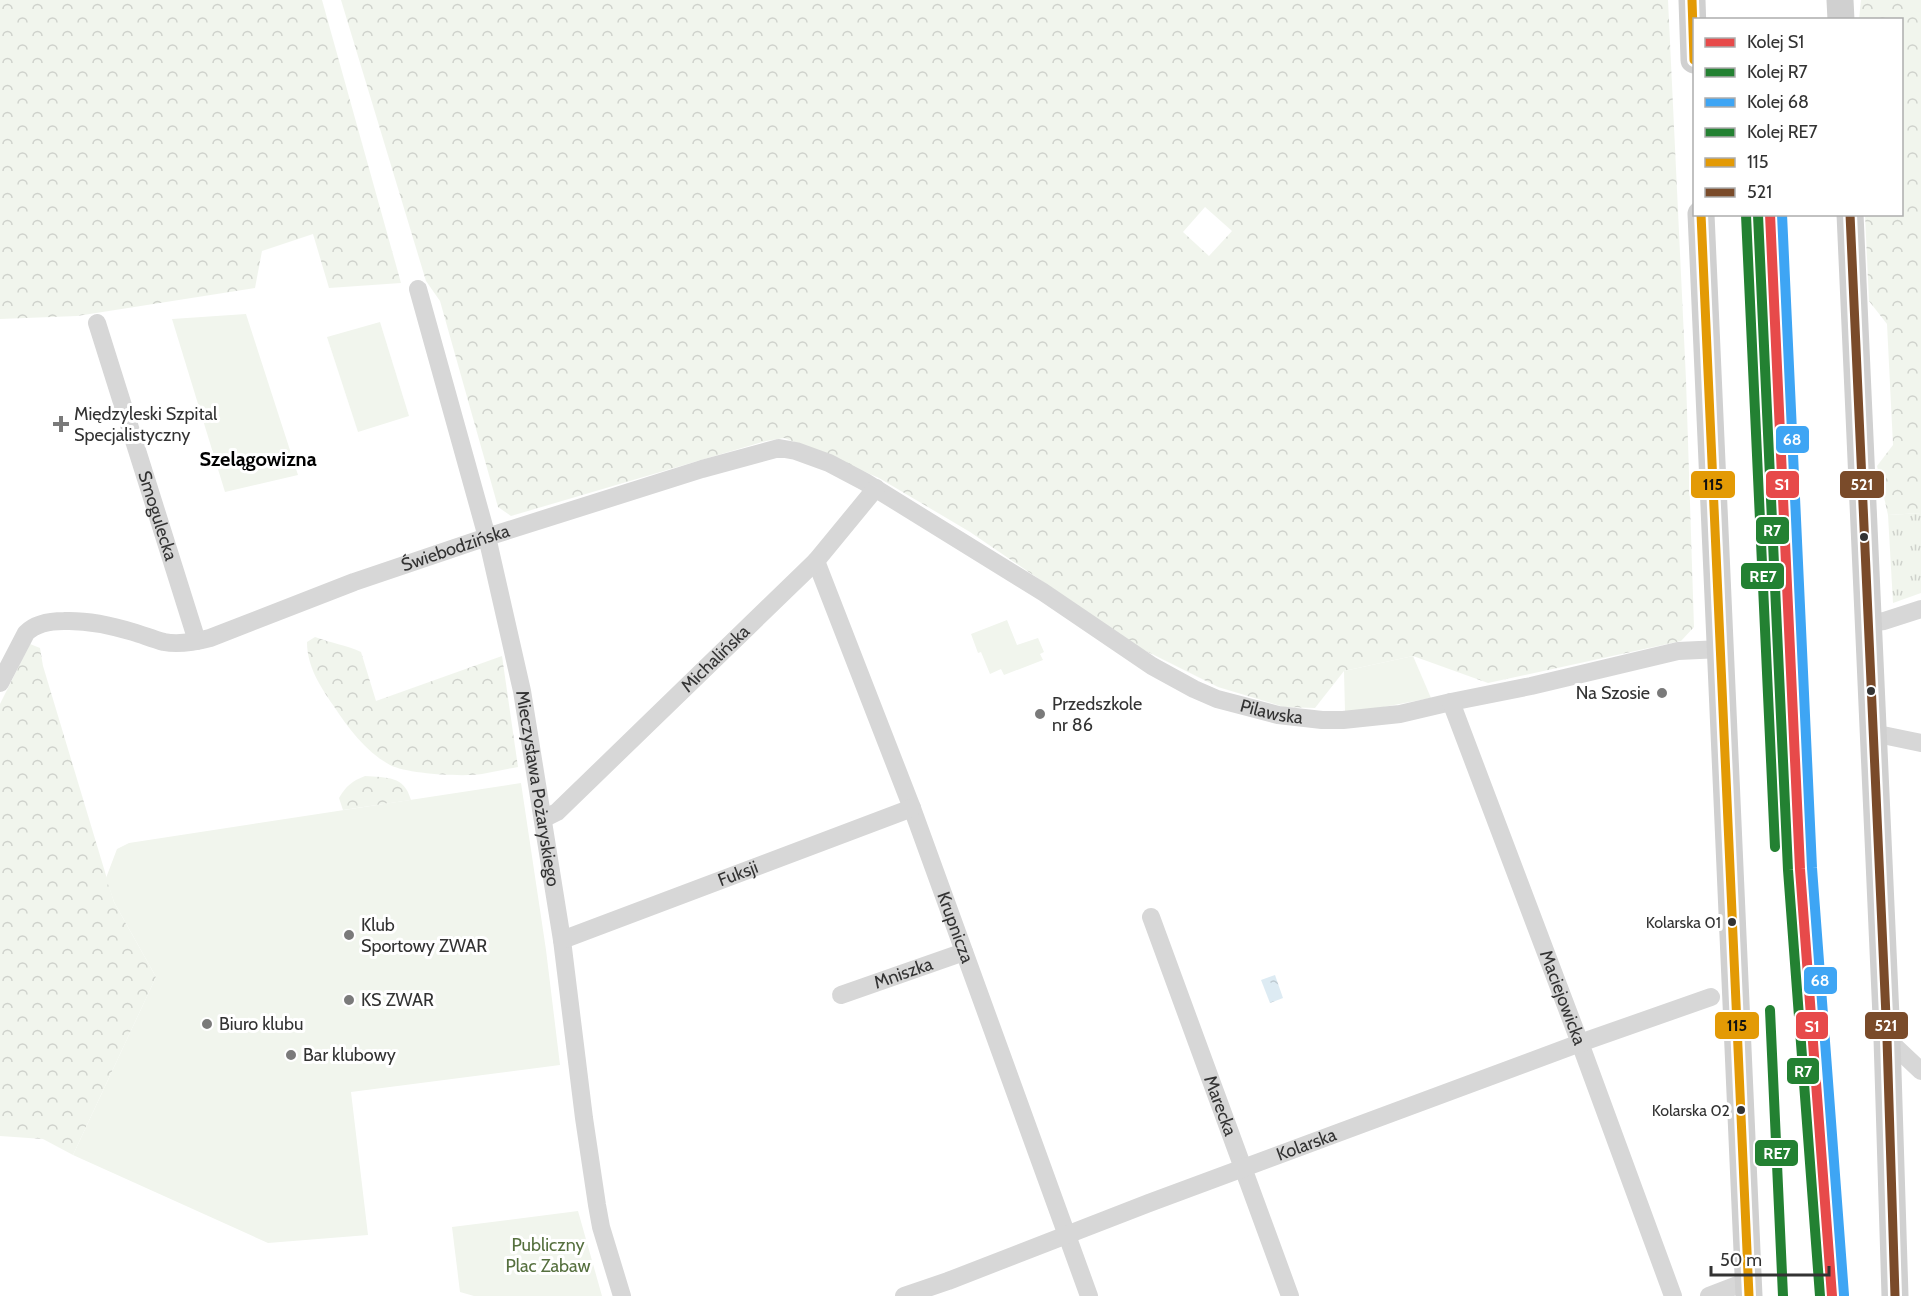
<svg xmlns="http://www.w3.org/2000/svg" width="1921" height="1296" viewBox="0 0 1921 1296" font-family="Cabin,sans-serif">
  <defs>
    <pattern id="grass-tufts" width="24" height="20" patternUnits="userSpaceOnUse" patternTransform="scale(1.5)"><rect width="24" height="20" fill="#f1f5ed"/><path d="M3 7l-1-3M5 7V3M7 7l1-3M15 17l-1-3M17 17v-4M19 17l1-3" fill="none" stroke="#cfd2cc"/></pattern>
    <pattern id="forest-crowns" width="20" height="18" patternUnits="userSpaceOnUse" patternTransform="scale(1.5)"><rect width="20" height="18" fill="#f1f5ed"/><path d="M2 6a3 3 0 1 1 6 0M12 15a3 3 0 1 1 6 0" fill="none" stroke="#cfd2cc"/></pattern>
    <pattern id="water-ripples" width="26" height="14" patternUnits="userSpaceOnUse" patternTransform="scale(1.5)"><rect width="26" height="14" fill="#ddebf3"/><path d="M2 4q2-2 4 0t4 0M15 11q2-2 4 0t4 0" fill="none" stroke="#becad1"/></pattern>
  </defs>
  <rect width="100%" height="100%" fill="#fff"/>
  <path fill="url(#grass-tufts)" d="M1921,513V593L1893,603L1888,515Z"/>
  <g fill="url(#forest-crowns)" fill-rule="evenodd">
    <path d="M0,0H322L401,283L329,288L313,234L262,251L255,288L77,316L0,319Z"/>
    <path d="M341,0H1668L1686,380L1694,627L1681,641L1488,683L1413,656L1344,671L1315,708L1284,707L1218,687L1142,649L970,532L879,478L803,445L784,438L766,441L511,516L498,507L440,301L426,281ZM1205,207L1232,231L1209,256L1183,232Z"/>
    <path d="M1861,0H1921V513L1888,515L1877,466L1893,445L1887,324L1869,301L1865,215L1902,214V20L1859,19Z"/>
    <path d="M315,637C331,643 346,645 361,652L376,701L502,656L518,767C506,769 494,772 482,774C463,777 407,774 390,765C365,751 349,729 333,705C320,686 307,666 307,642Z"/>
    <path d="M30,644L40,648L43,666L114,902L156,977L73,1155L43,1139L0,1136V704Z"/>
    <path d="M365,776C387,778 404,775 411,800L343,810L339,798C346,786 352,781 365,776Z"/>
  </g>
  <g fill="#f1f5ed">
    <path d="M246,314L298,475L225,492L172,319Z"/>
    <path d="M380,322L409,416L358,432L327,337Z"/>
    <path d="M1007,620L1017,645L1038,638L1044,652L1040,654L1043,660L1004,675L1001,669L990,674L981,652L978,653L971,634Z"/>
    <path d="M1413,656L1431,698L1357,712H1345L1344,671Z"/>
    <path d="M521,783L546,950L560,1065L351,1092L368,1235L268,1243L73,1155L156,977L114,902L106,878L117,849L129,843Z"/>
    <path d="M578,1211L602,1296H474L460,1292L452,1227Z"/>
  </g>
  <path fill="url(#water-ripples)" d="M1275,975L1283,998L1270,1003L1261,980Z"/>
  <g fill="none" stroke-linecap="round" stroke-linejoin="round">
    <g stroke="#d7d7d7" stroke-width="18">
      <path id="s1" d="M418,289L487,537L522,691L562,940L584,1118L597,1205L601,1227L622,1296"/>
      <path id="s2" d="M97,323L197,641"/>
      <path id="s3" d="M816,561L912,808L1089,1296"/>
      <path d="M1868,623L1884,621L1921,609"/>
      <path id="s4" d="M0,683L26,633C36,623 50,621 64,621C88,620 110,625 133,632C143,635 153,639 164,642C179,645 195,642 210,638L354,582L487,537L702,469L779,448L796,451L829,463L865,482L1043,592L1152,666L1194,689L1217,699L1278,715L1322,720H1343L1400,714L1451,702L1531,686L1678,651L1721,649"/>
      <path id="s5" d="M1451,702L1580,1043L1673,1296"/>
      <path d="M1873,733L1921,743"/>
      <path id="s6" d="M543,819L557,812L816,561L876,488"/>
      <path id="s7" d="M1151,917L1290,1296"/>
      <path id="s8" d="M562,940L912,808"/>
      <path id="s9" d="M841,995L964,952"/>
      <path d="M1887,1039L1921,1071"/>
      <path id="s10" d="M904,1296L948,1281L1149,1203L1580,1043L1711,997"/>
      <path d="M1709,1296L1748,1281"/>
    </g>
    <g stroke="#d0d0d0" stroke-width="27">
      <path d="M1692,0L1694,60"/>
      <path d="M1840,0L1841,20"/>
      <path d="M1701,214L1749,1296"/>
      <path d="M1850,214L1887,1039L1895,1296"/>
    </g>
    <g stroke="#fff" stroke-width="14">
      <g id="bus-1">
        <path d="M1692,0L1694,60"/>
        <path d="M1701,214L1749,1296"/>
      </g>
    </g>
    <g stroke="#fff" stroke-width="14">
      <path id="bus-2" d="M1850,214L1887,1039L1895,1296"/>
    </g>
    <use href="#bus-1" stroke="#e39a05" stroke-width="9"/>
    <use href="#bus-2" stroke="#7a4b2a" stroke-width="9"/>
    <g stroke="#fff" stroke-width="15">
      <path id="rail-1" d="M1770,214L1800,869L1832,1296"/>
    </g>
    <g stroke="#fff" stroke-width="15">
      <path id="rail-2" d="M1758,215L1788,870L1820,1296"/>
    </g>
    <g stroke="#fff" stroke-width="15">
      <path id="rail-3" d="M1782,214L1812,868L1844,1295"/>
    </g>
    <g stroke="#fff" stroke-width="15">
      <g id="rail-4">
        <path d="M1746,215L1775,847"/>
        <path d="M1770,1010L1783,1296"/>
      </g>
    </g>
    <use href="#rail-1" stroke="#e74a4a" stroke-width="10"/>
    <use href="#rail-2" stroke="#238132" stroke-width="10"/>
    <use href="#rail-3" stroke="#3ea5f4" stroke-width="10"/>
    <use href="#rail-4" stroke="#238132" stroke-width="10"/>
  </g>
  <g fill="#7a7a7a" stroke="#fff" stroke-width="2">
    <path d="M58 415h6v6h6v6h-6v6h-6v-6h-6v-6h6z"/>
    <circle cx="1662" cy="693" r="6"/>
    <circle cx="1040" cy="714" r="6"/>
    <circle cx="349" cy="935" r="6"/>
    <circle cx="349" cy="1000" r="6"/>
    <circle cx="207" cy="1024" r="6"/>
    <circle cx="291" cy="1055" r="6"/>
  </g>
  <g fill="#333" stroke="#fff" stroke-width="2">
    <circle cx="1864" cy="537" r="5"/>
    <circle cx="1871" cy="691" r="5"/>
    <circle cx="1732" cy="922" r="5"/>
    <circle cx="1741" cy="1110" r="5"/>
  </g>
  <g text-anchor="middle" stroke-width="6" stroke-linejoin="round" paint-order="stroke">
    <g font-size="16" fill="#333" stroke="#fff" text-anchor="end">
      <text x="1721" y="928">Kolarska 01</text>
      <text x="1730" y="1116">Kolarska 02</text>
    </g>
    <g font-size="18" fill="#333" stroke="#fff" text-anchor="start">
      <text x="74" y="420">Międzyleski Szpital<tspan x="74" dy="21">Specjalistyczny</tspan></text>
      <text x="1650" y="699" text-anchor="end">Na Szosie</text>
      <text x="1052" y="710">Przedszkole<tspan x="1052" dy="21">nr 86</tspan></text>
      <text x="361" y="931">Klub<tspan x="361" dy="21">Sportowy ZWAR</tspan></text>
      <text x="361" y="1006">KS ZWAR</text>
      <text x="219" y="1030">Biuro klubu</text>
      <text x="303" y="1061">Bar klubowy</text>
    </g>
    <g font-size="18" fill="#333" stroke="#fff">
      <text dy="6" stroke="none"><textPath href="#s2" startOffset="202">Smogulecka</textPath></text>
      <text dy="6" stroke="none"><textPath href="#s4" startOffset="508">Świebodzińska</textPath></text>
      <text dy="6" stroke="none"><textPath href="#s6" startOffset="236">Michalińska</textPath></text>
      <text dy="6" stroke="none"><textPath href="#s4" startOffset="1410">Pilawska</textPath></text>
      <text dy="6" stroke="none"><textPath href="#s1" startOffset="514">Mieczysława Pożaryskiego</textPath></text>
      <text dy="6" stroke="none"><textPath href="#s8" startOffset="188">Fuksji</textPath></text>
      <text dy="6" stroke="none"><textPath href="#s3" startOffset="392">Krupnicza</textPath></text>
      <text dy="6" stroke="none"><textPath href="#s9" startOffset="66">Mniszka</textPath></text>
      <text dy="6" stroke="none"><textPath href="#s5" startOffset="316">Maciejowicka</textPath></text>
      <text dy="6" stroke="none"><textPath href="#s7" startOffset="201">Marecka</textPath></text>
      <text dy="6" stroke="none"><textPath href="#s10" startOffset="430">Kolarska</textPath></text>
    </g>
    <g font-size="18" fill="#56703f" stroke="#fff">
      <text x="548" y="1251">Publiczny<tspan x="548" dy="21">Plac Zabaw</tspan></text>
    </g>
    <g font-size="20" font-weight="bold" fill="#000" stroke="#fff">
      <text x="258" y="466">Szelągowizna</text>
    </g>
  </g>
  <g stroke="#fff" stroke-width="2">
    <rect x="1775" y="425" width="35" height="29" rx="6" fill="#3ea5f4"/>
    <rect x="1839" y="470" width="46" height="29" rx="6" fill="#7a4b2a"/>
    <rect x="1690" y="470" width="46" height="29" rx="6" fill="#e39a05"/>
    <rect x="1765" y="470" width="35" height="29" rx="6" fill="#e74a4a"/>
    <rect x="1755" y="516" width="35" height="29" rx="6" fill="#238132"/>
    <rect x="1740" y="562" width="45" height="28" rx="6" fill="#238132"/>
    <rect x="1803" y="966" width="35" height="29" rx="6" fill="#3ea5f4"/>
    <rect x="1864" y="1011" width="45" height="29" rx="6" fill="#7a4b2a"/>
    <rect x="1714" y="1011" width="46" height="29" rx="6" fill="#e39a05"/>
    <rect x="1795" y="1011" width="34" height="29" rx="6" fill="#e74a4a"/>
    <rect x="1786" y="1057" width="34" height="28" rx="6" fill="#238132"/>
    <rect x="1754" y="1139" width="45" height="28" rx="6" fill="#238132"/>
  </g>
  <g font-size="16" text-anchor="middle" font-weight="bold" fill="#fff">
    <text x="1792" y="445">68</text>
    <text x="1862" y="490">521</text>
    <text x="1782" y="490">S1</text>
    <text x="1772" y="536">R7</text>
    <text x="1763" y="582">RE7</text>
    <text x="1820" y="986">68</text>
    <text x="1886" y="1031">521</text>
    <text x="1812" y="1032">S1</text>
    <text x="1803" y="1077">R7</text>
    <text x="1777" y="1159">RE7</text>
  </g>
  <g font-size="16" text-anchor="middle" font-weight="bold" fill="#111">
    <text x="1713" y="490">115</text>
    <text x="1737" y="1031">115</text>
  </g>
  <rect x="1693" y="18" width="210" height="198" fill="#ffffff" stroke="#adadad" stroke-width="1.5"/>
  <rect x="1705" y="38" width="30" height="9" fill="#e74a4a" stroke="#adadad" stroke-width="1.5"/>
  <text x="1747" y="48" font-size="18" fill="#333333">Kolej S1</text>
  <rect x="1705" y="68" width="30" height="9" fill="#238132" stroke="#adadad" stroke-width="1.5"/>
  <text x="1747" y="78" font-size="18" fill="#333333">Kolej R7</text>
  <rect x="1705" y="98" width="30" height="9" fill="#3ea5f4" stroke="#adadad" stroke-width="1.5"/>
  <text x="1747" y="108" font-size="18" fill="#333333">Kolej 68</text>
  <rect x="1705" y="128" width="30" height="9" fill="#238132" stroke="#adadad" stroke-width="1.5"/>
  <text x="1747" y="138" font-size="18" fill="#333333">Kolej RE7</text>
  <rect x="1705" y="158" width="30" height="9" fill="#e39a05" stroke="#adadad" stroke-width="1.5"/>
  <text x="1747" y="168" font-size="18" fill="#333333">115</text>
  <rect x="1705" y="188" width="30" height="9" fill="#7a4b2a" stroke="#adadad" stroke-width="1.5"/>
  <text x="1747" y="198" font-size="18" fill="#333333">521</text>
  <path d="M1711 1266v9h118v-9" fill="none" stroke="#333333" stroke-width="3"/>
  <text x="1720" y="1266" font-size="18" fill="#333333" stroke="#ffffff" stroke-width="4.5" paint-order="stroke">50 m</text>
</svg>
